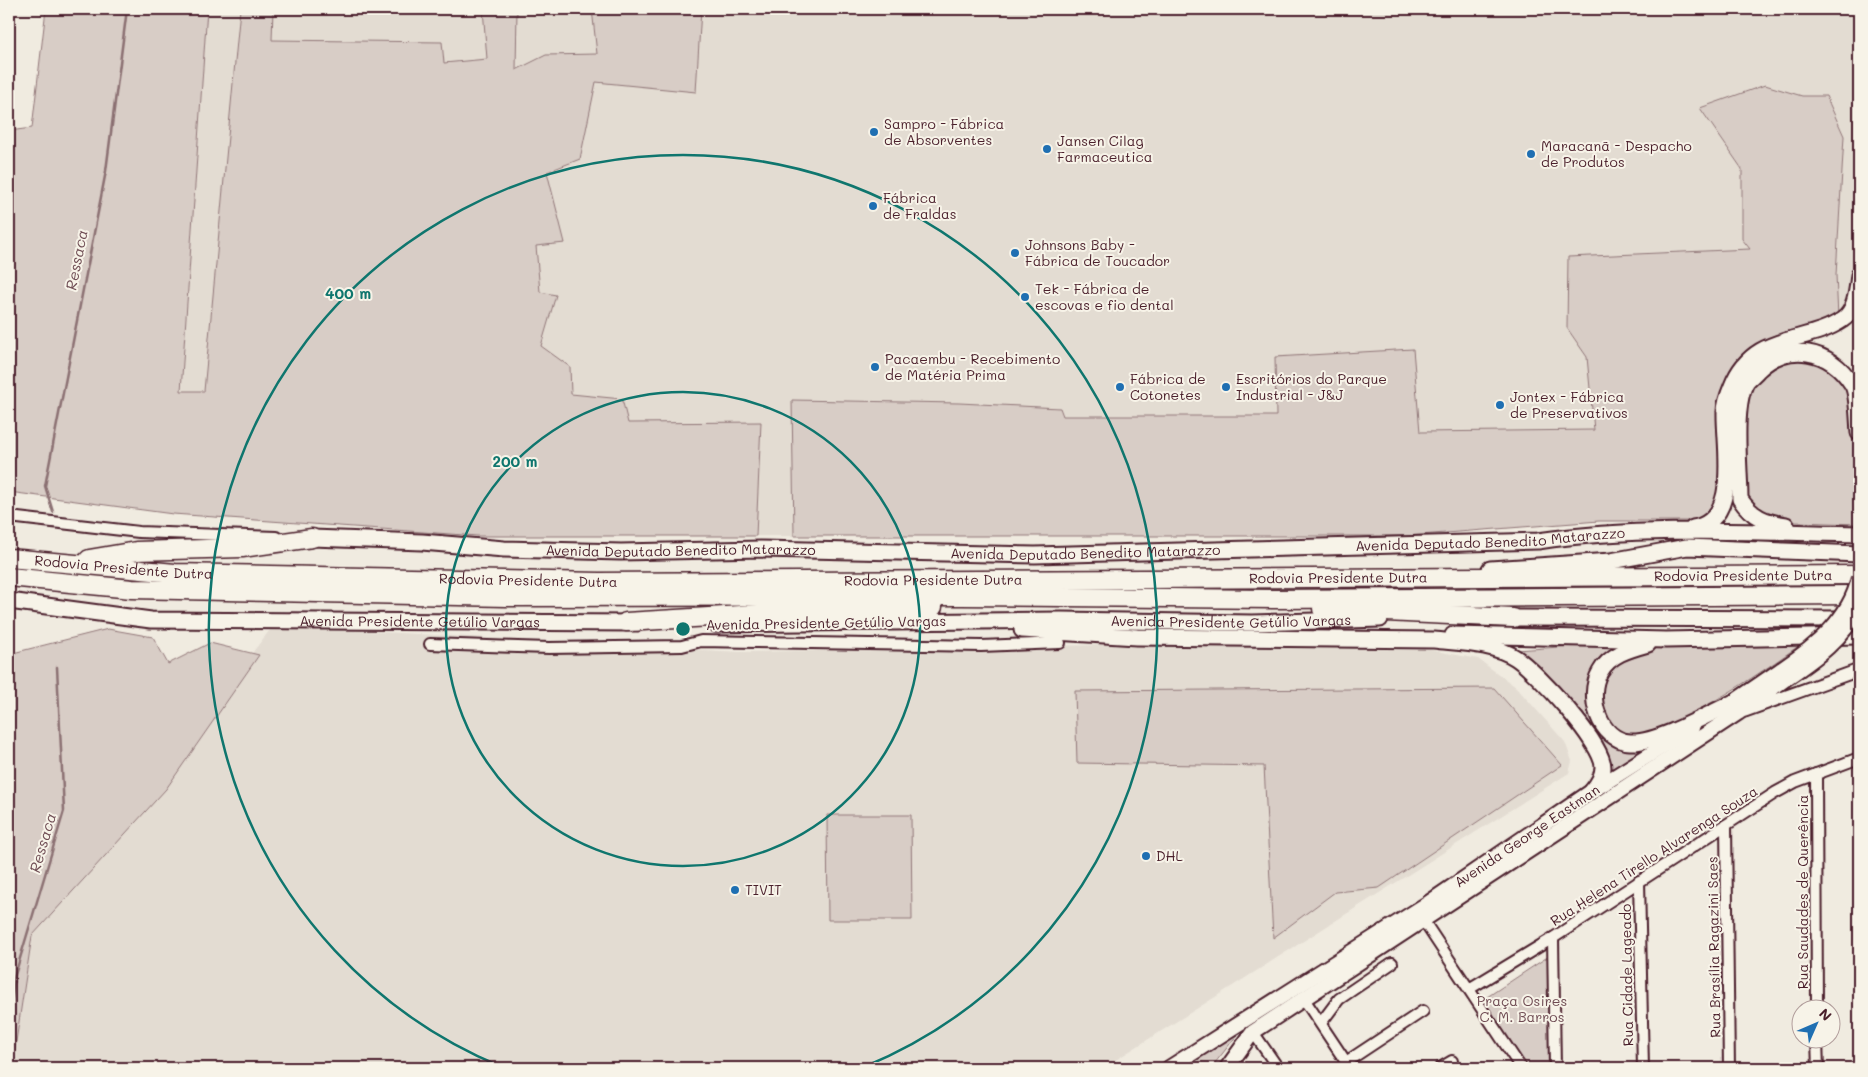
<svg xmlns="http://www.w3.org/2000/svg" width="1868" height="1077" viewBox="0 0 1868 1077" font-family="Mali,sans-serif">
  <rect width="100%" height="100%" fill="#f0ebe0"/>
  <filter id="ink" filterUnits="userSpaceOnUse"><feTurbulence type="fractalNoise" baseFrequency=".02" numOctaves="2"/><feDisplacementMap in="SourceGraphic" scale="10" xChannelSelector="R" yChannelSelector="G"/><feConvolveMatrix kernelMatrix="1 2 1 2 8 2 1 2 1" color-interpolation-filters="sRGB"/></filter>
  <g filter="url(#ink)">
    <g fill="#e3dcd2">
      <path d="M207,9H1855L1858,47L1856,276L1845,310L1838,317L1768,342L1635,521H1599L1407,536H478L173,514Z"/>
      <path d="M273,626L740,652L1265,642L1399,644L1478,659L1516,687L1565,742L1572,761L1569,773L1103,1068H12L32,936Z"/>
    </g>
    <g fill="#d8cdc6" stroke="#917678">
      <path d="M46,9H207L181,391H204L240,9H273L272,40L442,42L444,63L487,59L483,9H517L516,70L546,55L597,54L592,9H701L696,92L596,82L580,159L547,172L565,243L536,246L540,292L556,295L541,346L570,367L571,394L622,399L628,423L761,422L756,536H478L173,514L9,492V131L32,128Z"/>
      <path d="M1765,85L1802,96H1826L1844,136L1836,275L1838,317L1742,359L1721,491L1713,511L1701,521H1599L1407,536H794L792,400L959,403L1060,408L1063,416H1276L1275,357L1413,349L1420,432L1594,430L1587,357L1567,328L1568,257L1750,249L1742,239V169L1700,108Z"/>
      <path d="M1786,357L1822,361L1850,388L1859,476V524L1796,522L1767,518L1744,497L1743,407L1751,383Z"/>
      <path d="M108,629L153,637L168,664L210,643L259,655L166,789L32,936L12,1068H9V654Z"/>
      <path d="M1807,640C1769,667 1672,736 1627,734C1590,732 1596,668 1626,655C1654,643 1686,644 1716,643C1746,642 1777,641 1807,640Z"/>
      <path d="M1630,642L1589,688L1618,746L1653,750L1610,777L1607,751L1517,650Z"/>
      <path d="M1494,688L1562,765L1379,888L1335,892L1273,938L1264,766L1077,763L1075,691Z"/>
      <path d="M827,815H911L912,920H828Z"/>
      <path d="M1552,954L1551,1068H1526L1481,1001Z"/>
      <path d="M1241,1030L1211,1068H1181Z"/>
    </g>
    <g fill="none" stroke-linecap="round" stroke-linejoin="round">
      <g stroke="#8b6f72" stroke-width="2.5">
        <path d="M53,512L45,486L106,171L127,9"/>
        <path d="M9,1020L15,975L64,811L57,667"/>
      </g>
      <g stroke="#4a1f2b" stroke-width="14">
        <g id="minor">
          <path d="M9,517L139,532L276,537"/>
          <path d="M430,644L549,648L682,646L701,641L981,646L1060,643"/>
          <path d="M1816,774L1817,1010"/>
          <path d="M1726,825L1729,1068"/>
          <path d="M1639,881L1643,1068"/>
          <path d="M1423,920L1521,1068"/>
          <path d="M1553,938L1555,1068"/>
          <path d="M1469,989L1553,938L1775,793L1795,782L1859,758"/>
          <path d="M1304,999L1350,1068"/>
          <path d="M1321,1023L1339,999L1392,963"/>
          <path d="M1253,1032L1278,1068"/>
          <path d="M1817,1040L1818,1068"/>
          <path d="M1346,1062L1423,1011"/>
          <path d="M1440,1068L1452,1061"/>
        </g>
      </g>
      <g stroke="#4a1f2b" stroke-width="15">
        <path id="tertiary" d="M1745,711L1859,670"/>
      </g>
      <g stroke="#4a1f2b" stroke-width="18">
        <g id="secondary">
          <path d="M1725,708L1782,669"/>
          <path d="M1169,1068L1427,904L1592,791L1692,728"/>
          <path d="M1227,1068L1253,1032L1738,713L1788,677"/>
        </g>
      </g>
      <g stroke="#4a1f2b" stroke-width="19">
        <g id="primary">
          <path d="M1786,525C1765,522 1752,517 1740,499C1740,470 1732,404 1747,381C1750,377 1755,374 1758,370C1788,341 1830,349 1852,384C1858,393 1858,422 1859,433"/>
          <path d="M1693,528C1741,521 1724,446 1725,412C1725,404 1729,393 1732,386C1753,332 1805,345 1842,320C1856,311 1857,290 1859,275"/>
          <path id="s1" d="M312,538L422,542L504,549L621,552L761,549L1035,555L1538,541C1644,526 1752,532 1859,534"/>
          <path d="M1490,569L1611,561L1687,547L1859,554"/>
          <path id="s2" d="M9,601L151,620L638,623"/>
          <path d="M1501,618L1850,619"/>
          <path id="s3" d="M716,624L1061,620L1252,623L1380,619"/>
          <path d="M1022,630L1137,637L1434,640C1461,643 1493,643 1516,658C1537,672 1603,743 1603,767C1603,777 1598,784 1592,791"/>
          <path d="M1453,635L1666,640L1859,636"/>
          <path d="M1648,644C1630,649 1610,654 1600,672C1586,696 1599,740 1630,742C1656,744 1709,714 1734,702"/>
        </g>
      </g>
      <g stroke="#4a1f2b" stroke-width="21">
        <g id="motorway">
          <path id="s4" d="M9,558L175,573L599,582L1859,575"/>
          <path d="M89,559L136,551L242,548L312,538"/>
          <path d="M9,577L132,589L506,597L962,596L1275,599L1859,595"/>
          <path d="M1322,609L1513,618"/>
          <path d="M626,622L776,613L933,607"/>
        </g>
      </g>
      <use href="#minor" stroke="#f7f3e8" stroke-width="10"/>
      <use href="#tertiary" stroke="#f7f3e8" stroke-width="11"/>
      <use href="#secondary" stroke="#f7f3e8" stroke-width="14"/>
      <use href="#primary" stroke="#f7f3e8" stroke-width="15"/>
      <use href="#motorway" stroke="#f7f3e8" stroke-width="18"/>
      <g stroke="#4a1f2b" stroke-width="18" stroke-linecap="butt">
        <g id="secondary-bridge">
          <path d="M1782,669C1815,647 1850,619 1859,578"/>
          <path d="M1788,677C1816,658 1844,638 1859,607"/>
        </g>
      </g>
      <use href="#secondary-bridge" stroke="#f7f3e8" stroke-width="14"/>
    </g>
  </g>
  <g fill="none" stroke="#0f766e" stroke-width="2.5">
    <circle cx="683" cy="629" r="237"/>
    <path d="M502 1067A474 474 0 1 1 864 1067"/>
  </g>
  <g fill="#1f6fb2" stroke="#f7f3e8" stroke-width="2">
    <circle cx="874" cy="132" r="5"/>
    <circle cx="1047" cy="149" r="5"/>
    <circle cx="1531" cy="154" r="5"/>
    <circle cx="873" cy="206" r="5"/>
    <circle cx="1015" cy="253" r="5"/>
    <circle cx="1025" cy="297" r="5"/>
    <circle cx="875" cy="367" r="5"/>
    <circle cx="1120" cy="387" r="5"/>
    <circle cx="1226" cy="387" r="5"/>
    <circle cx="1500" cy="405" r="5"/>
    <circle cx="1146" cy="856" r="5"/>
    <circle cx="735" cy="890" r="5"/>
  </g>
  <g text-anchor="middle" stroke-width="4" stroke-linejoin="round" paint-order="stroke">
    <g font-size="14" fill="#4a1f2b" stroke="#f7f3e8" text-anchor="start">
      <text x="884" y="129">Sampro - Fábrica<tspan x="884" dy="16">de Absorventes</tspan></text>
      <text x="1057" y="146">Jansen Cilag<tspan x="1057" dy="16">Farmaceutica</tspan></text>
      <text x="1541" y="151">Maracanã - Despacho<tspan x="1541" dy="16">de Produtos</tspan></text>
      <text x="883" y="203">Fábrica<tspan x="883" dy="16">de Fraldas</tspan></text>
      <text x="1025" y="250">Johnsons Baby -<tspan x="1025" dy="16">Fábrica de Toucador</tspan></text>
      <text x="1035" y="294">Tek - Fábrica de<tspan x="1035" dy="16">escovas e fio dental</tspan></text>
      <text x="885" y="364">Pacaembu - Recebimento<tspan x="885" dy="16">de Matéria Prima</tspan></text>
      <text x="1130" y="384">Fábrica de<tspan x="1130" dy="16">Cotonetes</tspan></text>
      <text x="1236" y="384">Escritórios do Parque<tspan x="1236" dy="16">Industrial - J&amp;J</tspan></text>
      <text x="1510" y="402">Jontex - Fábrica<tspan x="1510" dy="16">de Preservativos</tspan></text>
      <text x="1156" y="861">DHL</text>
      <text x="745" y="895">TIVIT</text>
    </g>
    <g font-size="14" fill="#4a1f2b" stroke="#f7f3e8">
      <text dy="5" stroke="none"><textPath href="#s1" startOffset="1179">Avenida Deputado Benedito Matarazzo</textPath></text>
      <text dy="5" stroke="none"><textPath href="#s1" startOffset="369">Avenida Deputado Benedito Matarazzo</textPath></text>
      <text dy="5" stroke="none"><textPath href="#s1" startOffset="774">Avenida Deputado Benedito Matarazzo</textPath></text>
      <text dy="5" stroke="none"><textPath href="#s4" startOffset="115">Rodovia Presidente Dutra</textPath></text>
      <text dy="5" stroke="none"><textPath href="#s4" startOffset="1735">Rodovia Presidente Dutra</textPath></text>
      <text dy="5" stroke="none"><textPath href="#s4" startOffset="1330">Rodovia Presidente Dutra</textPath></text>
      <text dy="5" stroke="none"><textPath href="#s4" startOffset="520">Rodovia Presidente Dutra</textPath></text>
      <text dy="5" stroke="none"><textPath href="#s4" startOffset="925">Rodovia Presidente Dutra</textPath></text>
      <text dy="5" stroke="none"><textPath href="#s3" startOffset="515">Avenida Presidente Getúlio Vargas</textPath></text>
      <text dy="5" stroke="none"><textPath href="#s2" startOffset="412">Avenida Presidente Getúlio Vargas</textPath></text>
      <text transform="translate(826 623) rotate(-1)" y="5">Avenida Presidente Getúlio Vargas</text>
      <text transform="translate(1527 836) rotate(-34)" y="5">Avenida George Eastman</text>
      <text transform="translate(1654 856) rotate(-33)" y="5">Rua Helena Tirello Alvarenga Souza</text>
      <text transform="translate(1803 892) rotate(-90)" y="5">Rua Saudades de Querência</text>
      <text transform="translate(1714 947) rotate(-91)" y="5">Rua Brasília Ragazini Saes</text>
      <text transform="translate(1627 975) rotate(-91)" y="5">Rua Cidade Lageado</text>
    </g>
    <g font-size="14" fill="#6e4a52" stroke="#f7f3e8">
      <text x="1522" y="1006">Praça Osires<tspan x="1522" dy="16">C. M. Barros</tspan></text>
    </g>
    <g font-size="15" font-style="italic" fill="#704e55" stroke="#f7f3e8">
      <text transform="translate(77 260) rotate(-79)" y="5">Ressaca</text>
      <text transform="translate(43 843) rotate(-74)" y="5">Ressaca</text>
    </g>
  </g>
  <circle cx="683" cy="629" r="8" fill="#0f766e" stroke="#f7f3e8" stroke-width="2.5"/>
  <g font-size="15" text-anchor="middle" font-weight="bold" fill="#0f766e" stroke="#f7f3e8" stroke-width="4" stroke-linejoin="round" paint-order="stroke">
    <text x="348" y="299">400 m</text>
    <text x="515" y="467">200 m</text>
  </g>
  <rect width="1868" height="1077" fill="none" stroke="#f7f3e8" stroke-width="30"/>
  <rect x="15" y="15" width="1838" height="1047" fill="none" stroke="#4a1f2b" stroke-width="2" filter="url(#ink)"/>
  <g transform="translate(1816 1024) rotate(45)"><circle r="24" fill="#f7f3e8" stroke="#b29e9c"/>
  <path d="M0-4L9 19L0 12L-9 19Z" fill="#1f6fb2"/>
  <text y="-8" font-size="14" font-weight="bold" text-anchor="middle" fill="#4a1f2b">N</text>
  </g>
</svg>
